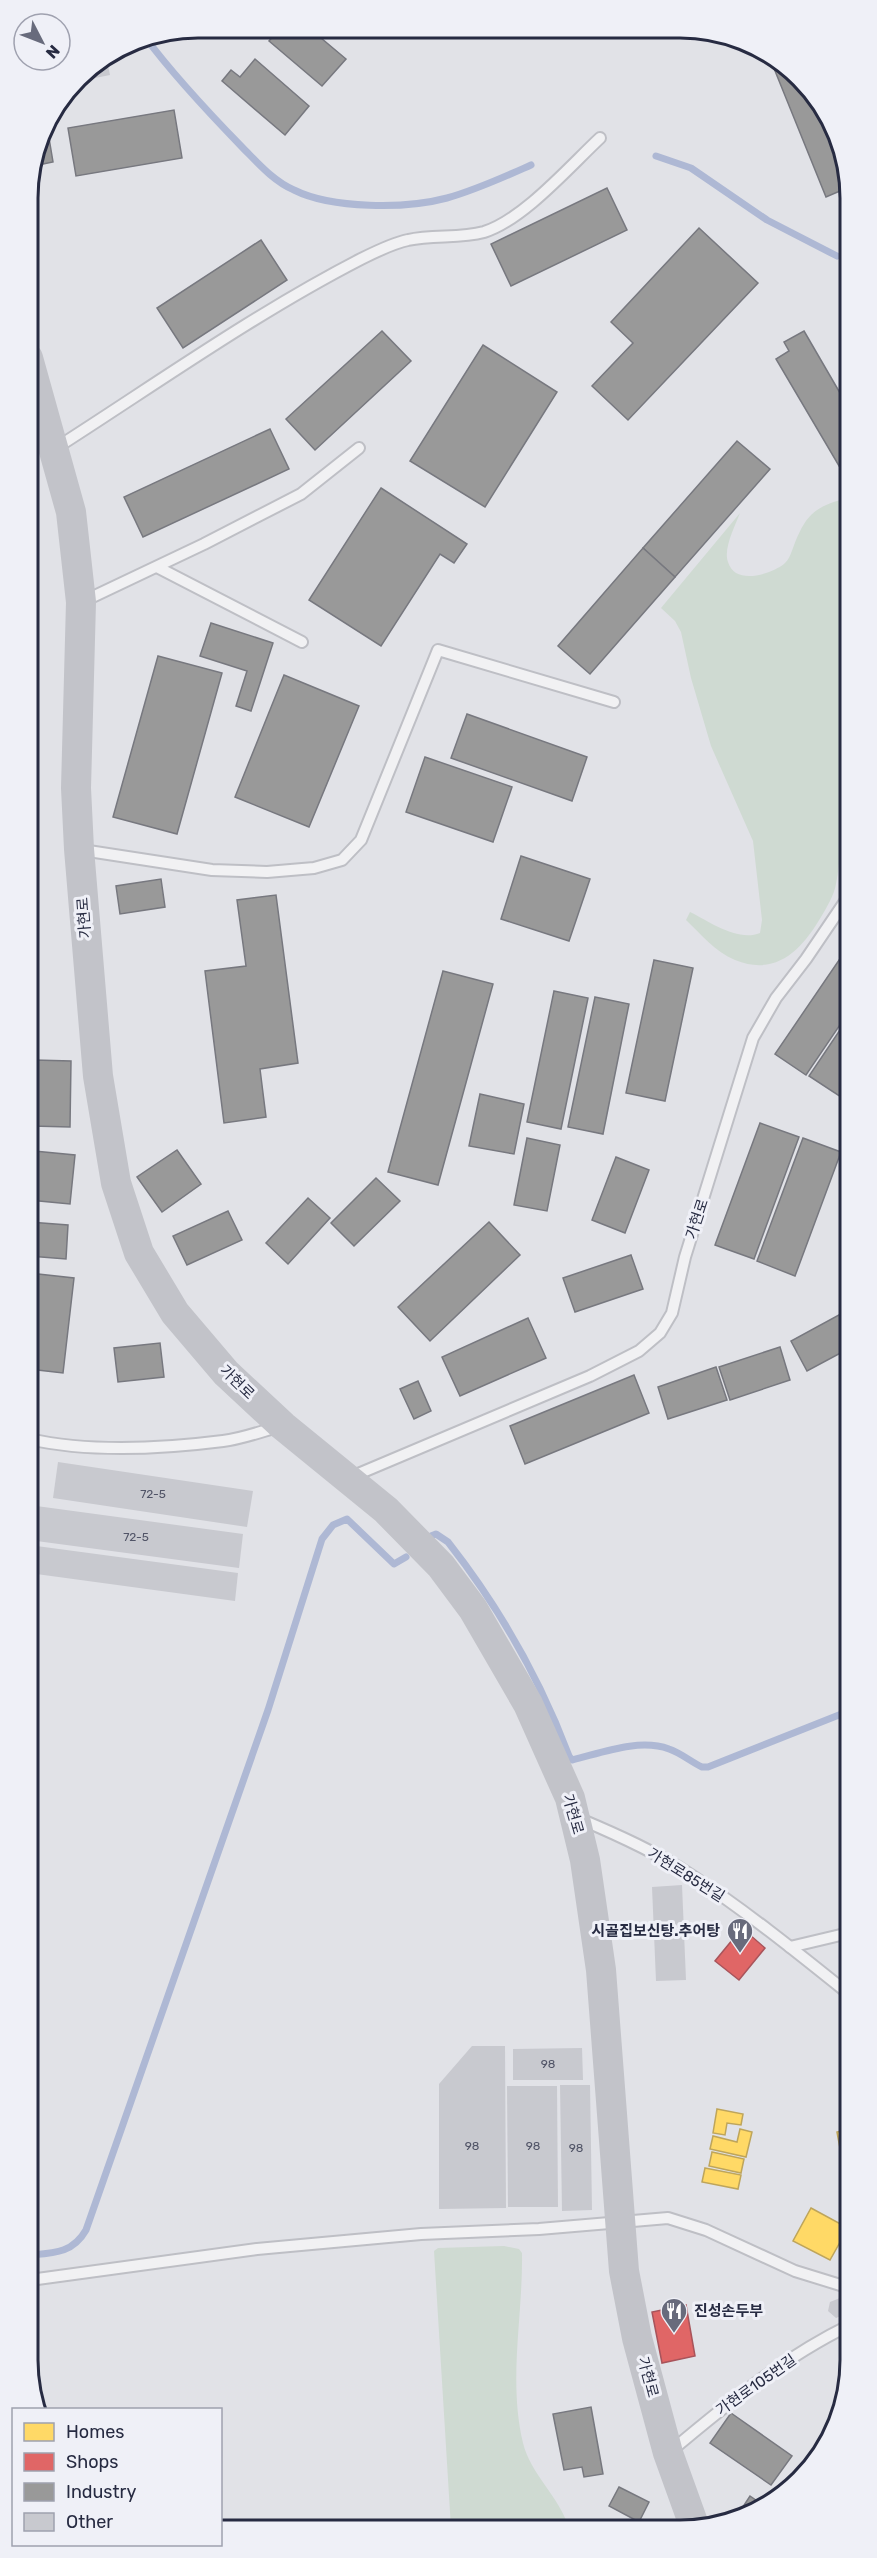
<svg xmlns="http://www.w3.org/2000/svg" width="877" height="2558" viewBox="0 0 877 2558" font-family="Rubik,'Noto Sans KR',sans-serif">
  <rect width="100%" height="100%" fill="#e1e2e7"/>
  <g fill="#cfdad2">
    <path d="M847,498L848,815C839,838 841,860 836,884C834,895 827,907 821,917C802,949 777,977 735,960C715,952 701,934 686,920L690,912C710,922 738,942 760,933L762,920L753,841L711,746L691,678L681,632L675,621L661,608L740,513C735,526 723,549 728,562C735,586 771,574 784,564C789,560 791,553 793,548C805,516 813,507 847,498Z"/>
    <path d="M504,2246L519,2249L522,2253C523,2317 508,2380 523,2443C531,2475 559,2496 569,2528H451L434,2251L438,2248Z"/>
  </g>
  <g fill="#ffd966" stroke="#bea55b" stroke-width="1.5">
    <path d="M717,2109L743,2114L741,2125L727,2123L725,2135L713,2133Z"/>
    <path d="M740,2129L752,2132L746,2157L710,2149L713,2136L737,2142Z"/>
    <path d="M849,2129V2168L844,2170L837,2132Z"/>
    <path d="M712,2152L744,2159L741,2173L709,2166Z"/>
    <path d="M705,2168L741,2175L738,2189L702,2182Z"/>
    <path d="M811,2208L848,2228L830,2260L793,2241Z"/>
  </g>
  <g fill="#e06666" stroke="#a8545b" stroke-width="1.5">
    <path d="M742,1928L765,1948L739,1980L715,1961Z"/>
    <path d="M686,2305L695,2356L662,2363L652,2312Z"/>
  </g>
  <g fill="#999" stroke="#77787f" stroke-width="1.5">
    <path d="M281,28H309L346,59L322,86L269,41Z"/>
    <path d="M255,59L309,106L285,135L222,81L231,70L240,77Z"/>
    <path d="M771,61L800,77L847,164V188L826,197Z"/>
    <path d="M174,110L182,158L76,176L68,128Z"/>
    <path d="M48,132L53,162L38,165L36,153L42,133Z"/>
    <path d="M607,188L627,230L511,286L491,244Z"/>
    <path d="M699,228L758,283L628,420L592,386L633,343L611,322Z"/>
    <path d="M261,240L287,280L183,348L157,308Z"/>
    <path d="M382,331L411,361L315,450L286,419Z"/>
    <path d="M804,331L847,405V474L845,476L776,359L789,351L784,342Z"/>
    <path d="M483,345L557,392L485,507L410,461Z"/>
    <path d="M270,429L289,469L143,537L124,497Z"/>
    <path d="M737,441L770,469L675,577L643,548Z"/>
    <path d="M381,488L467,544L454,563L440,554L381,646L309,600Z"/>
    <path d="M643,548L675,577L590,674L558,646Z"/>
    <path d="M211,623L273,643L251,711L236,706L247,671L200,656Z"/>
    <path d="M158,656L222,673L177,834L113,817Z"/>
    <path d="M284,675L359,706L309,827L235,797Z"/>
    <path d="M467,714L587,757L572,801L451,758Z"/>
    <path d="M425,757L512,787L493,842L406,812Z"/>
    <path d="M521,856L590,879L569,941L501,919Z"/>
    <path d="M161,879L165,907L120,914L116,886Z"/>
    <path d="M276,895L298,1063L260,1069L266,1117L224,1123L205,971L246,966L237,900Z"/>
    <path d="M848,947V1013L806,1075L775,1054Z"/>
    <path d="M654,960L693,968L665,1101L626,1093Z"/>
    <path d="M443,971L493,984L438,1185L388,1172Z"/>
    <path d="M554,991L588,998L561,1129L527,1122Z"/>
    <path d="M595,997L629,1004L603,1134L568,1127Z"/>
    <path d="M848,1018V1093L844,1099L809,1076Z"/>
    <path d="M34,1060L71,1061L70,1127L32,1126Z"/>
    <path d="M480,1094L524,1104L514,1154L469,1146Z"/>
    <path d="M760,1123L799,1137L754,1259L715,1245Z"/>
    <path d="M527,1138L560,1145L547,1211L514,1205Z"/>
    <path d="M803,1138L841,1152L795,1276L757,1261Z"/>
    <path d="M177,1150L201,1184L162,1212L137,1177Z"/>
    <path d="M34,1151L75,1155L70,1204L29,1200Z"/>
    <path d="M616,1157L649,1170L625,1233L592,1220Z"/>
    <path d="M376,1178L400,1201L354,1246L331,1223Z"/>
    <path d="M308,1198L330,1218L288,1264L266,1243Z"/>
    <path d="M228,1211L242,1240L187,1265L173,1236Z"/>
    <path d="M29,1222L68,1225L66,1259L29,1256Z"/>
    <path d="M489,1222L520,1255L430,1341L398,1307Z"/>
    <path d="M631,1255L643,1289L575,1312L563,1278Z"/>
    <path d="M29,1273L74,1278L63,1373L29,1369Z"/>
    <path d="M848,1310V1349L807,1371L791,1341Z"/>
    <path d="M528,1318L546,1358L460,1396L442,1357Z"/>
    <path d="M160,1343L164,1377L118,1382L114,1348Z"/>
    <path d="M780,1347L790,1380L730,1400L719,1367Z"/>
    <path d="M716,1367L727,1400L668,1419L658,1387Z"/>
    <path d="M634,1375L649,1413L525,1464L510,1426Z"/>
    <path d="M418,1381L431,1411L414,1419L400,1389Z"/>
    <path d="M591,2407L603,2474L584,2477L582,2467L564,2470L553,2414Z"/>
    <path d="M731,2413L792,2456L771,2485L710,2443Z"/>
    <path d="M619,2487L649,2502L639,2522L609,2506Z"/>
    <path d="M750,2496L766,2507L735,2519Z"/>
  </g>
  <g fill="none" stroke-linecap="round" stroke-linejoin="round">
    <g stroke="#aeb8d4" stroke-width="7">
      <path d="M145,37C174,76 208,112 242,147C257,162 273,181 294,190C332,209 406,209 447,198C476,190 504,177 531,165"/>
      <path d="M656,156L691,168L767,220L837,256"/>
      <path d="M431,1536L436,1534L448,1542C499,1607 540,1679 569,1756L572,1760C601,1753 639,1738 669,1749C681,1753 691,1762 702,1767H708L849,1711"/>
      <path d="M30,2255C54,2253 73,2253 86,2230L268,1710L322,1539L333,1525L347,1519L394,1564L406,1557"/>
    </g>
  </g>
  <g fill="#c8c9cf">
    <path d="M106,56L110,75L75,82L85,70Z"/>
    <path d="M58,1462L253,1491L247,1527L53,1498Z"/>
    <path d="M29,1505L243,1534L239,1568L29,1540Z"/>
    <path d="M29,1545L238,1573L235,1601L29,1573Z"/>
    <path d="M682,1885L686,1980L656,1981L652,1887Z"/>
    <path d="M472,2046H505L506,2208L439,2209V2084Z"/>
    <path d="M582,2048L583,2080H513V2049Z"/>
    <path d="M560,2085H590L592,2210L562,2211Z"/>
    <path d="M507,2086H557L558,2207H508Z"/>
    <path d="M840,2298L848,2305L846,2314L836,2318L828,2311L830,2302Z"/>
  </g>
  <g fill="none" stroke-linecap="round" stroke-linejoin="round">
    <g stroke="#bebfc5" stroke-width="14">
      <g id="lane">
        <path d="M56,448C156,384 256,313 361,259C375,252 393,243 408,240C433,234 459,239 484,232C523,220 570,166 600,138"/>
        <path d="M157,567L302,642"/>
        <path d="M84,601L204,544L301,494L359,448"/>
        <path d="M82,850L212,870L267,872L314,868L342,860L361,840L438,650L614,702"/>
        <path d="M29,1439C91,1453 160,1449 223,1441C241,1439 260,1432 277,1427"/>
        <path d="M351,1477L590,1376L639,1351L660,1333L672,1313L685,1257L753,1038L776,998L806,959L848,897"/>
        <path d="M580,1819C618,1835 656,1852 691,1875C746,1911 798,1953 849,1994"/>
        <path d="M790,1947L849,1933"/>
        <path d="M30,2280L257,2249L421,2234L539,2229L668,2218L706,2230L795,2271L850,2288"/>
        <path d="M671,2451C727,2404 784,2357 850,2325"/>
      </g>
    </g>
    <use href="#lane" stroke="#f1f1f3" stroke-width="10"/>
    <path stroke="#c2c3c9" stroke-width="30" d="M28,358L71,512L81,602L76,788L79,849L98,1076L116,1183L139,1253L175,1313L226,1373L283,1426L386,1510L441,1566L473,1609L528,1704L570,1798L585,1860L601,1970L624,2271L637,2338L668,2453L695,2528"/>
  </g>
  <defs>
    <g id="restaurant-pin" transform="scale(1.35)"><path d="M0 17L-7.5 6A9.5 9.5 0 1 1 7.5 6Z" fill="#686b7c" stroke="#eff0f7"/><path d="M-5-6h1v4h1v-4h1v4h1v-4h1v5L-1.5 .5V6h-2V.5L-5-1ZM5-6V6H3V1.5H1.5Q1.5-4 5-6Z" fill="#fff"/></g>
  </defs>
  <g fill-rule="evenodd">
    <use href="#restaurant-pin" x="740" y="1931"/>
    <use href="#restaurant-pin" x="674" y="2311"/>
  </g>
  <g text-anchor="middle" stroke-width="6" stroke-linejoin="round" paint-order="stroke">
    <g font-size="12" fill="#515467">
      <text x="153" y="1498">72-5</text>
      <text x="136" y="1541">72-5</text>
      <text x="548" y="2068">98</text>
      <text x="472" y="2150">98</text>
      <text x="533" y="2150">98</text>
      <text x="576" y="2152">98</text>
    </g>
    <g font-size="15" fill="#272b42" stroke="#eff0f7">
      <text transform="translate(84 918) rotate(-94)" y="5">가현로</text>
      <text transform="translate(697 1219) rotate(-72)" y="5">가현로</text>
      <text transform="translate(237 1382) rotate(44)" y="5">가현로</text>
      <text transform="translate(573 1814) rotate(74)" y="5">가현로</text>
      <text transform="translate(686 1875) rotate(32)" y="5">가현로85번길</text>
      <text transform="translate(648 2377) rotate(75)" y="5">가현로</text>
      <text transform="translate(756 2385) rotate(-35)" y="5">가현로105번길</text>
    </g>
    <g font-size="15" font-weight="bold" fill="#272b42" stroke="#eff0f7" text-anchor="end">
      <text x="720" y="1936">시골집보신탕.추어탕</text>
      <text x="694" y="2316" text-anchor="start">진성손두부</text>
    </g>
  </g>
  <path d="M0 0H877V2558H0ZM198 38H680A160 160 0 0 1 840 198V2360A160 160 0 0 1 680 2520H198A160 160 0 0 1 38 2360V198A160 160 0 0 1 198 38Z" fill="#eff0f7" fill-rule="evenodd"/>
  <path fill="none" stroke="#272b42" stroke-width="3" d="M198 38H680A160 160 0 0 1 840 198V2360A160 160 0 0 1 680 2520H198A160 160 0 0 1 38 2360V198A160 160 0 0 1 198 38Z"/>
  <rect x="12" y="2408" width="210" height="138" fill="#eff0f7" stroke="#9fa1af" stroke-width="1.5"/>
  <rect x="24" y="2423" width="30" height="18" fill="#ffd966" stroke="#9fa1af" stroke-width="1.5"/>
  <text x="66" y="2438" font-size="18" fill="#272b42">Homes</text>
  <rect x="24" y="2453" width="30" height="18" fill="#e06666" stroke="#9fa1af" stroke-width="1.5"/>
  <text x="66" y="2468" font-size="18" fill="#272b42">Shops</text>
  <rect x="24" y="2483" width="30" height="18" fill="#999999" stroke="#9fa1af" stroke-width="1.5"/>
  <text x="66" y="2498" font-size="18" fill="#272b42">Industry</text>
  <rect x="24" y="2513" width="30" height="18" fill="#c8c9cf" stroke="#9fa1af" stroke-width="1.5"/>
  <text x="66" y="2528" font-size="18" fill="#272b42">Other</text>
  <g transform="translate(42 42) rotate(132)"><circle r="28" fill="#eff0f7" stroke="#9fa1af" stroke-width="1.5"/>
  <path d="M0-4.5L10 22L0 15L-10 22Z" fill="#686b7c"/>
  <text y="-9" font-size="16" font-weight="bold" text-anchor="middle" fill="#272b42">N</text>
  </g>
</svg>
